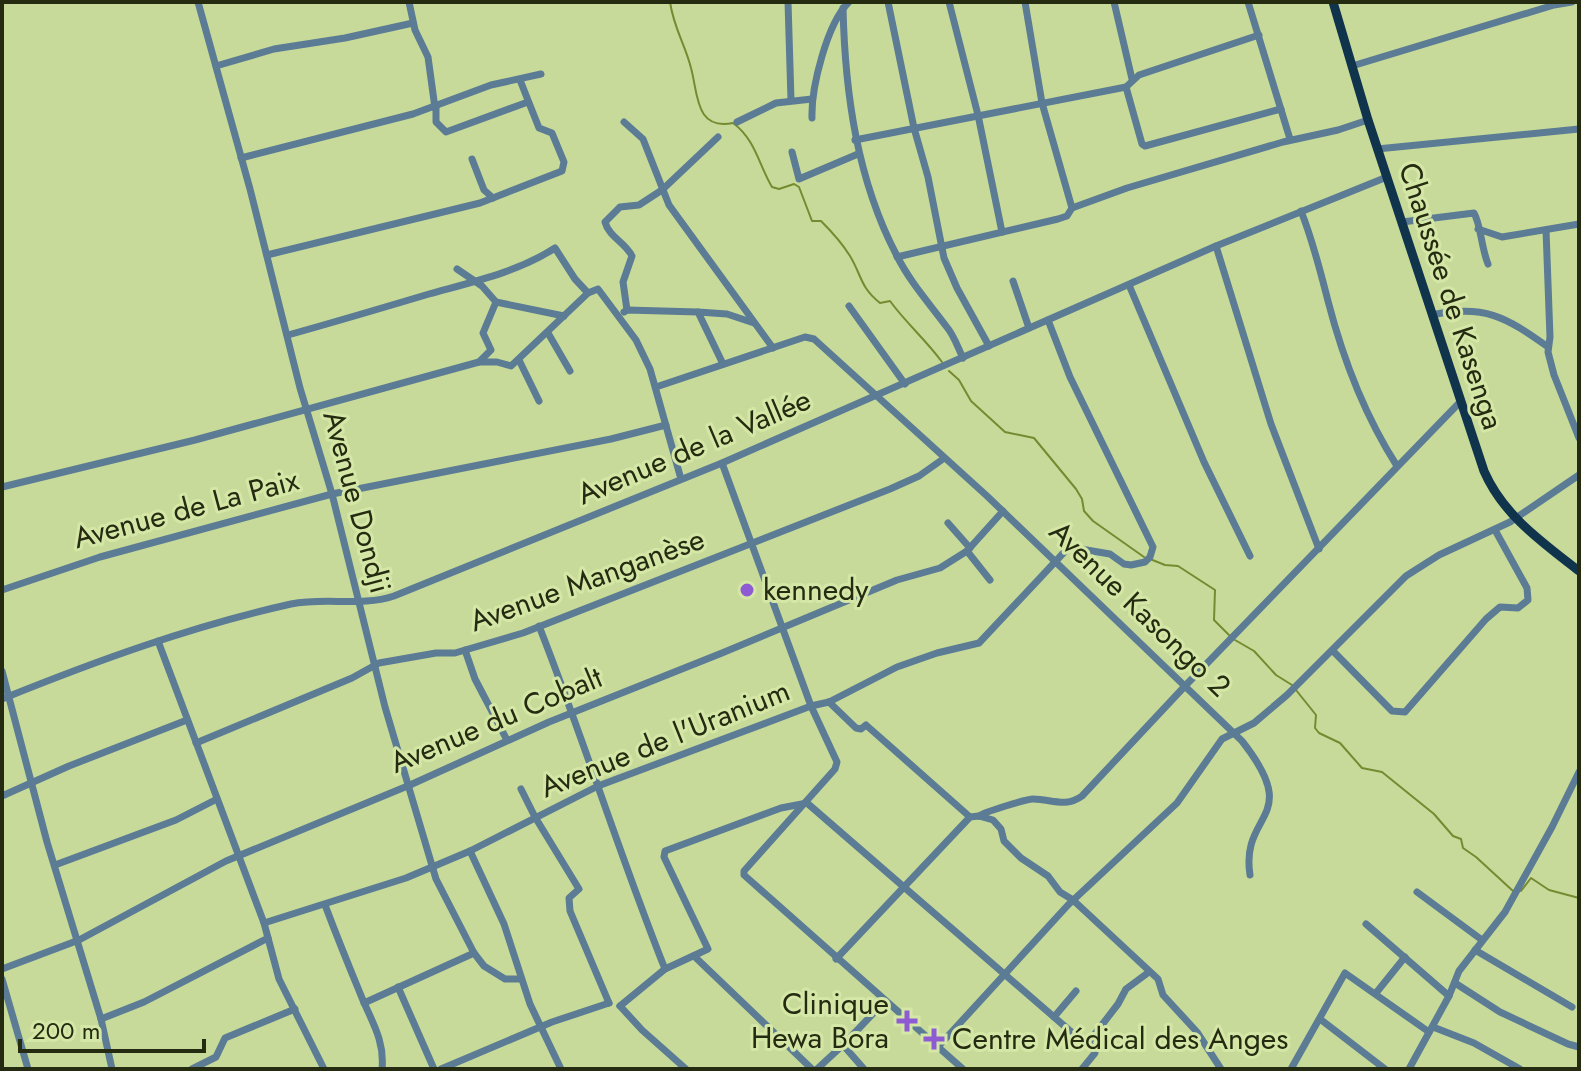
<svg xmlns="http://www.w3.org/2000/svg" width="1581" height="1071" viewBox="0 0 1581 1071" font-family="Jost,sans-serif">
  <rect width="100%" height="100%" fill="#c8da99"/>
  <g fill="none" stroke-linecap="round" stroke-linejoin="round">
    <g stroke="#768a31" stroke-width="2">
      <path d="M670,2C674,29 685,44 691,68C698,93 695,131 733,123C755,139 759,165 772,187L779,189L794,184L799,187L812,221H821C832,232 842,243 850,256C862,276 860,287 880,303L890,301C906,323 926,340 942,362"/>
      <path d="M949,371L959,380L971,401L1005,432L1034,438L1076,489L1082,499L1084,511L1093,521L1144,557"/>
      <path d="M1150,559L1165,565L1178,566L1215,590L1214,620L1230,636"/>
      <path d="M1235,640L1254,651L1276,675L1292,685"/>
      <path d="M1296,690L1316,715L1315,728L1319,733L1340,743L1362,768L1382,772L1434,814L1453,836L1461,839L1463,848L1476,857L1513,891"/>
      <path d="M1521,891L1531,878L1549,890L1579,898"/>
    </g>
    <g stroke="#5b7c94" stroke-width="7">
      <path d="M198,2L250,189L300,388L332,494L385,707L436,879L474,953L484,966L505,979H520"/>
      <path d="M409,2L415,30L428,57L435,108"/>
      <path d="M788,2L791,100"/>
      <path d="M888,2L914,128L928,177L944,258L957,288L989,346"/>
      <path d="M949,2L978,115L1002,232"/>
      <path d="M1025,2L1042,103L1072,208"/>
      <path d="M1114,2L1132,79"/>
      <path d="M1248,2L1290,139"/>
      <path d="M843,8C845,93 857,180 897,256C910,282 929,303 946,326C954,335 958,348 963,358"/>
      <path d="M216,66L274,49L345,38L413,23"/>
      <path d="M1352,66L1554,5L1572,2"/>
      <path d="M1126,87L1142,144L1145,146L1281,109"/>
      <path d="M436,107V122L446,132L528,102"/>
      <path d="M812,118C811,88 827,23 849,2"/>
      <path d="M624,122L643,139L669,205L773,348"/>
      <path d="M737,122L776,103L812,99"/>
      <path d="M855,140L1126,87L1139,75L1259,35"/>
      <path d="M1377,149L1579,129"/>
      <path d="M792,152L799,179L858,154"/>
      <path d="M241,158L413,114L491,85L541,74"/>
      <path d="M472,159L484,190L493,198"/>
      <path d="M1301,211C1313,241 1320,270 1328,301C1343,359 1365,416 1397,466"/>
      <path d="M1402,222L1474,213C1481,225 1481,247 1488,264"/>
      <path d="M1478,229L1502,237L1579,224"/>
      <path d="M1546,230L1550,337L1548,352L1554,375L1579,438"/>
      <path d="M1216,246L1271,424L1319,549"/>
      <path d="M267,255L480,203L562,171L564,162L552,133L539,128L520,80"/>
      <path d="M897,257L1058,219L1067,216L1072,208L1127,188L1283,142L1338,130L1368,120"/>
      <path d="M457,269L482,286L496,302L564,316"/>
      <path d="M1013,281L1029,328"/>
      <path d="M1129,285L1204,462L1250,556"/>
      <path d="M849,306L905,384"/>
      <path d="M627,310L623,282L632,256C625,242 609,237 605,222L620,207L639,205L662,190L718,137"/>
      <path d="M624,312L627,310L698,312L723,364"/>
      <path d="M698,312L727,314L754,323"/>
      <path d="M1432,315C1484,304 1506,317 1548,347"/>
      <path d="M548,333L570,371"/>
      <path d="M288,335C335,322 382,308 429,294C472,282 518,272 555,248L575,279L588,293"/>
      <path d="M519,360L539,401"/>
      <path d="M479,362H497L511,366L588,293L598,289L636,340L650,369L681,479"/>
      <path d="M656,387L805,337L814,339L987,496L1242,741C1304,820 1240,811 1250,875"/>
      <path d="M722,463L811,706L837,762L835,769L744,871V875L963,1069"/>
      <path d="M2,487L195,440L479,362L491,350L483,333L496,302"/>
      <path d="M948,523L970,548"/>
      <path d="M967,551L990,580"/>
      <path d="M2,590L100,557L332,494L611,439L666,425"/>
      <path d="M539,626C584,740 620,856 665,969"/>
      <path d="M158,641L264,923L279,979L324,1069"/>
      <path d="M465,650L475,679L507,740"/>
      <path d="M1333,651L1392,711L1405,712L1486,619L1500,607L1518,608L1528,600L1527,588L1495,530"/>
      <path d="M2,671L47,842L101,1019L112,1069"/>
      <path d="M2,699C96,661 192,626 291,604C326,597 361,607 394,596L722,463L1216,246L1387,177"/>
      <path d="M829,702L856,728L861,729L866,725L970,817"/>
      <path d="M196,743L352,678L379,663L436,653H455L523,633L890,489L919,476L943,459"/>
      <path d="M521,789L535,817L579,889L569,898L570,911L609,1003"/>
      <path d="M2,796L69,766L187,720"/>
      <path d="M979,816C984,812 1027,799 1033,799C1051,799 1066,808 1082,796L1185,686L1461,401"/>
      <path d="M470,851L504,924L530,1004L561,1069"/>
      <path d="M55,865L176,820L217,799"/>
      <path d="M1417,892L1482,940"/>
      <path d="M325,905C336,934 348,964 360,993C370,1019 385,1039 382,1069"/>
      <path d="M264,923L406,878L470,851L598,786L811,706L829,702L897,667L937,653L979,643L1069,547L1110,554L1124,564L1131,565L1145,562L1150,557L1153,547L1070,377L1048,320"/>
      <path d="M1366,924L1449,996"/>
      <path d="M1475,950L1572,1007"/>
      <path d="M694,956L812,1069"/>
      <path d="M836,959L970,817L979,816L993,820L1001,829L1004,841L1021,858L1048,876L1060,892L1073,900L1158,979L1163,995L1197,1032L1221,1069"/>
      <path d="M2,969L79,940L226,861L410,785L549,722L722,653L897,580L940,568L967,551L1003,511"/>
      <path d="M2,979L28,1069"/>
      <path d="M1455,983L1500,1012L1568,1044L1579,1047"/>
      <path d="M398,987L434,1069"/>
      <path d="M1376,993L1405,957"/>
      <path d="M364,1003L474,953"/>
      <path d="M620,1006L665,969L708,949L664,857L665,851L781,808L807,803L1069,1030L1093,1047L1095,1053L1082,1069"/>
      <path d="M620,1006L642,1030L686,1069"/>
      <path d="M1054,1017L1076,991"/>
      <path d="M101,1019L144,1002L268,938"/>
      <path d="M1320,1019L1385,1069"/>
      <path d="M1433,1027L1474,1043L1520,1069"/>
      <path d="M1088,1043L1118,1004L1126,989L1149,972"/>
      <path d="M843,1045L864,1069"/>
      <path d="M937,1048L1068,905L1177,803L1222,739L1254,723L1287,695L1406,576L1439,555L1510,522L1579,475"/>
      <path d="M192,1069L216,1057L225,1038L295,1009"/>
      <path d="M441,1069L552,1022L609,1003"/>
      <path d="M817,1069L843,1045L885,1001"/>
      <path d="M1291,1069L1345,973L1429,1032"/>
      <path d="M1409,1069L1449,996L1459,971L1505,912L1552,827L1579,772"/>
    </g>
    <path stroke="#0f344c" stroke-width="9" d="M1333,2L1368,120L1484,471C1503,515 1542,542 1579,571"/>
  </g>
  <g fill="#8f5bd3" stroke="#d5e7a6" stroke-width="3">
    <circle cx="747" cy="590" r="8"/>
    <path d="M903 1009h8v8h8v8h-8v8h-8v-8h-8v-8h8z"/>
    <path d="M930 1027h8v8h8v8h-8v8h-8v-8h-8v-8h8z"/>
  </g>
  <g text-anchor="middle" stroke-width="6" stroke-linejoin="round" paint-order="stroke">
    <g font-size="30" fill="#242b11" stroke="#d5e7a6">
      <text transform="translate(1451 296) rotate(72)" y="10">Chaussée de Kasenga</text>
      <text transform="translate(694 447) rotate(-23)" y="10">Avenue de la Vallée</text>
      <text transform="translate(357 502) rotate(75)" y="10">Avenue Dondji</text>
      <text transform="translate(186 509) rotate(-15)" y="10">Avenue de La Paix</text>
      <text transform="translate(587 580) rotate(-20)" y="10">Avenue Manganèse</text>
      <text transform="translate(1140 609) rotate(44)" y="10">Avenue Kasongo 2</text>
      <text transform="translate(496 720) rotate(-23)" y="10">Avenue du Cobalt</text>
      <text transform="translate(665 739) rotate(-22)" y="10">Avenue de l'Uranium</text>
    </g>
    <g font-size="30" fill="#242b11" stroke="#d5e7a6" text-anchor="start">
      <text x="763" y="600">kennedy</text>
      <text x="889" y="1014" text-anchor="end">Clinique<tspan x="889" dy="34">Hewa Bora</tspan></text>
      <text x="952" y="1049">Centre Médical des Anges</text>
    </g>
  </g>
  <rect width="1581" height="1071" fill="none" stroke="#242b11" stroke-width="8"/>
  <path d="M20 1039v12h184v-12" fill="none" stroke="#242b11" stroke-width="4"/>
  <text x="32" y="1039" font-size="24" fill="#242b11" stroke="#d5e7a6" stroke-width="6" paint-order="stroke">200 m</text>
</svg>
